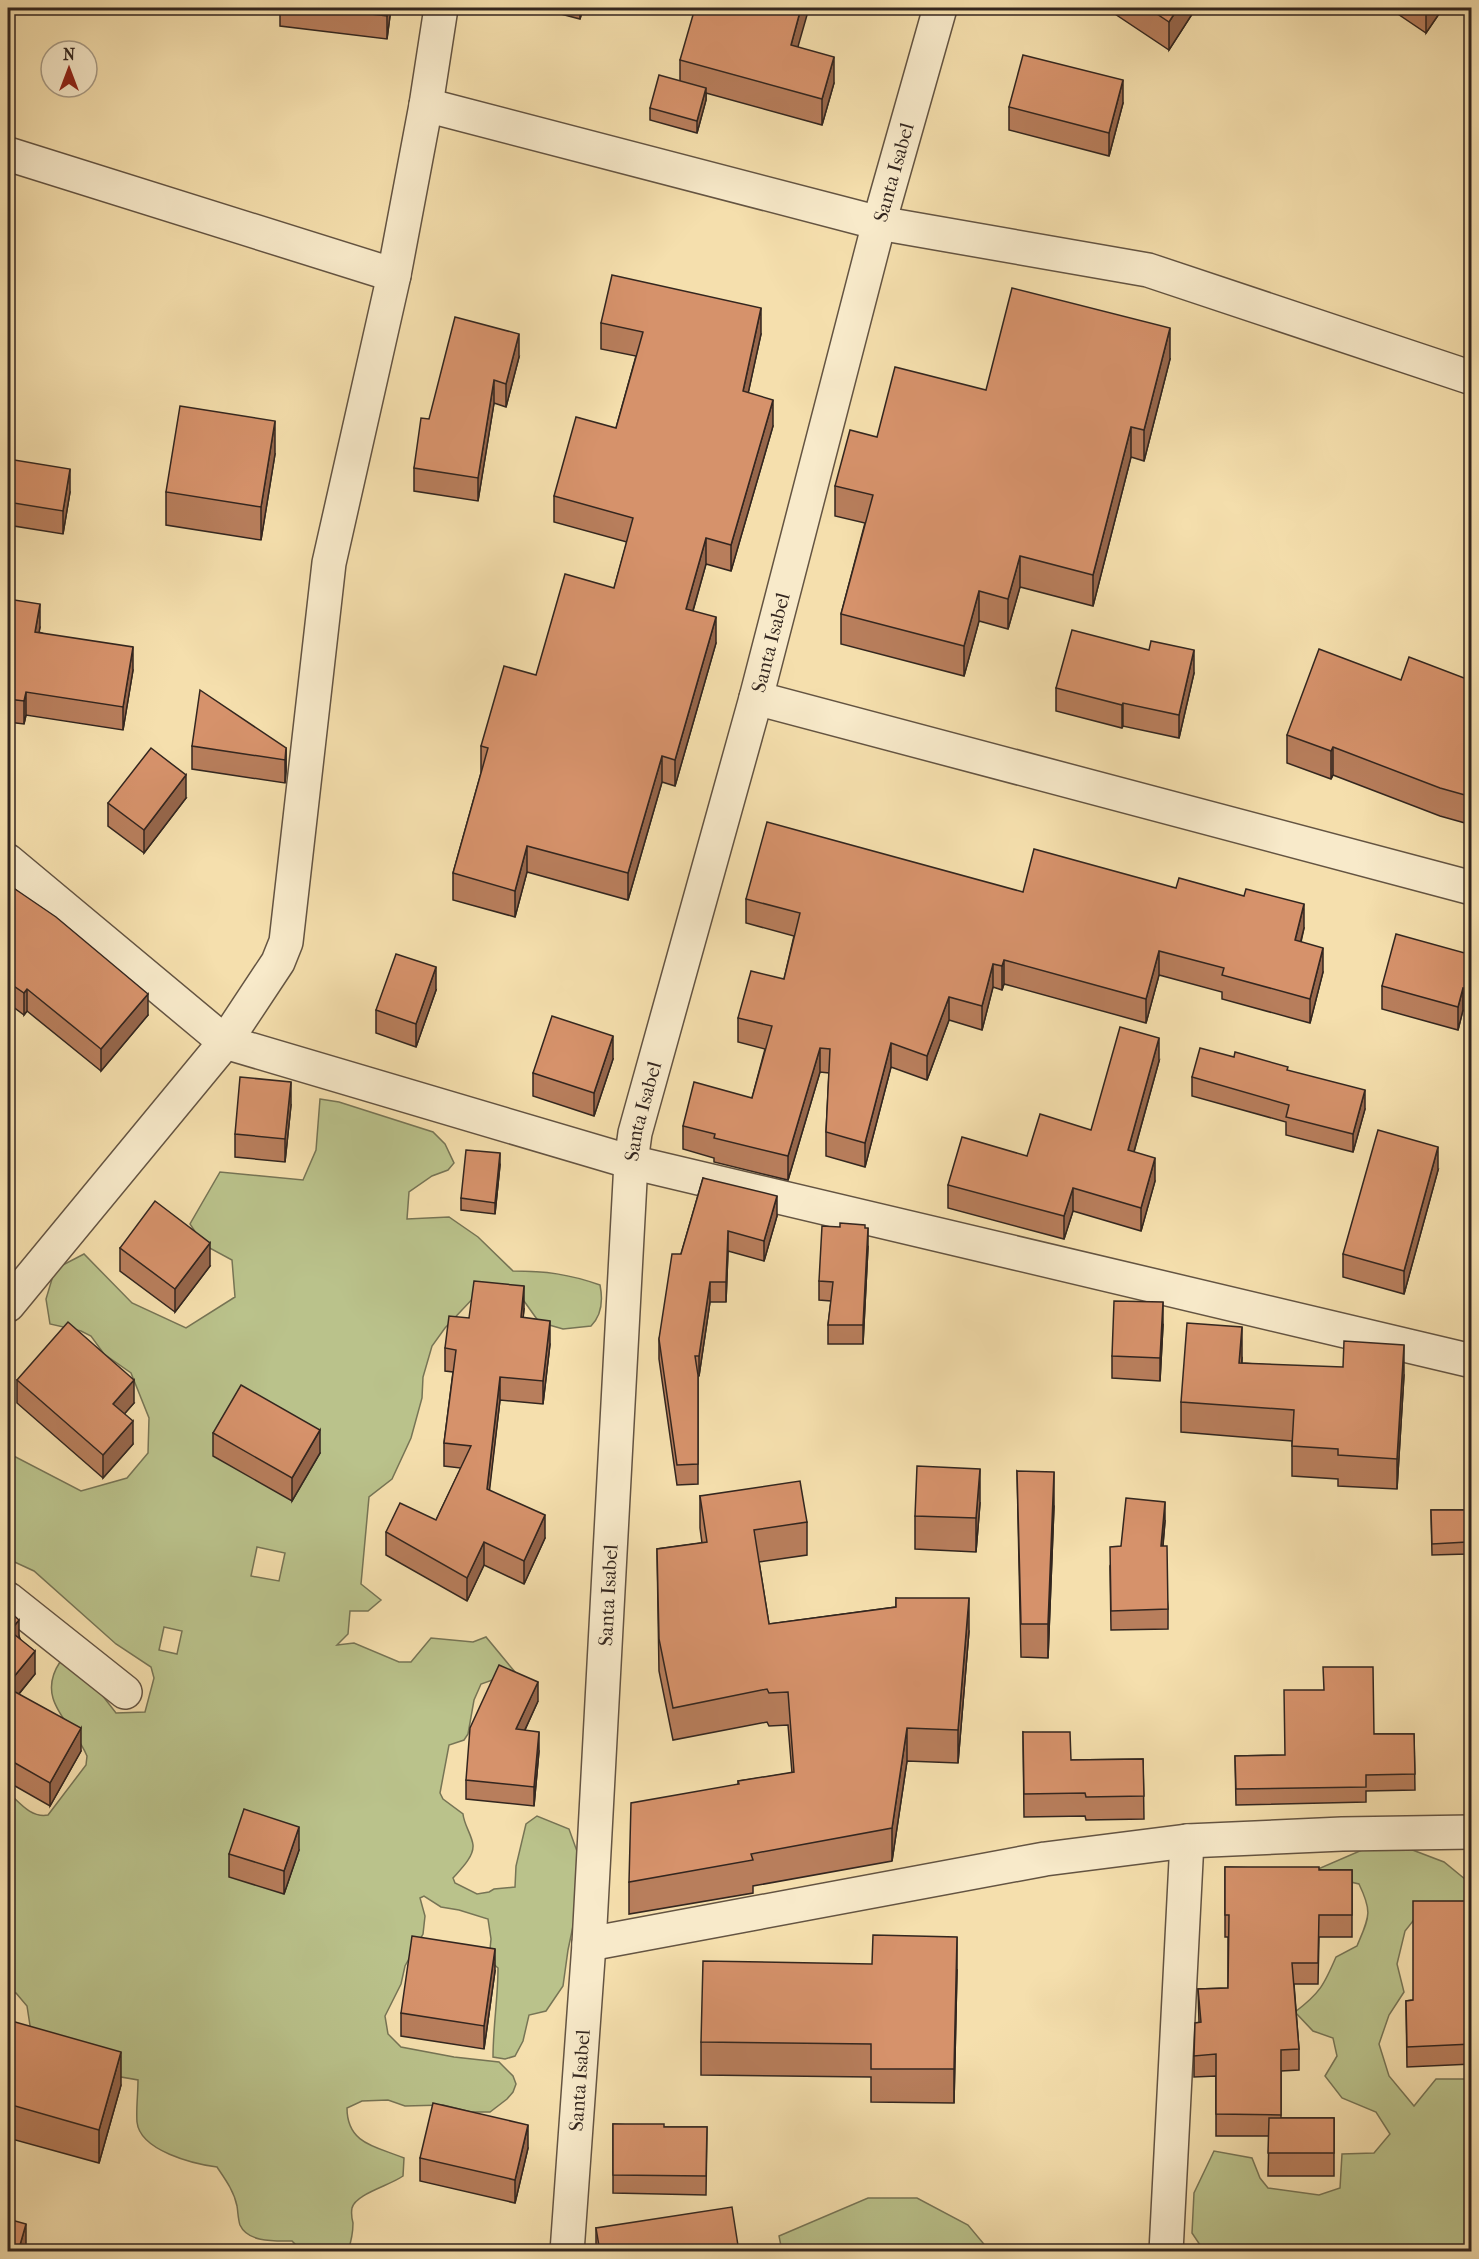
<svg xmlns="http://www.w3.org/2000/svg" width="1479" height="2259" viewBox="0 0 1479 2259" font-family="'IM FELL French Canon',serif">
  <rect width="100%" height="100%" fill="#f5dfad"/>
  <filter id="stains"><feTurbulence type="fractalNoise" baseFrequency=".00333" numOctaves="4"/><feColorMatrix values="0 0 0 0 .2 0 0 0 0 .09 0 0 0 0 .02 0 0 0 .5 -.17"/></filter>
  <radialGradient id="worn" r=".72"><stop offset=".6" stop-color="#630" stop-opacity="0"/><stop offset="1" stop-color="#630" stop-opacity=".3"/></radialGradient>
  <g fill="#bac28b" stroke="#767455" stroke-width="1.5" fill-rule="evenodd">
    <path d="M320,1099L339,1102L433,1132L445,1144L454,1163L448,1170L432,1176L409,1192L407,1219L449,1217L478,1237L513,1271C545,1271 569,1274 600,1285C603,1300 602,1315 591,1326L563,1329L539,1322L524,1301L478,1293L445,1328L432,1346L423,1377L422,1398L411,1438L392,1479L369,1497L361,1584L381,1600L368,1611H350L348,1634L337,1645L354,1643L399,1662H411L431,1638L473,1642L486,1637L515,1672L481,1684L474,1700L468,1734L464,1740L449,1745L440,1793L443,1799L463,1814C464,1825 472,1835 473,1845C474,1857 460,1870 453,1878L455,1883L477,1894L489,1892L494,1889L515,1887L516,1866L526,1824L537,1816L569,1829L578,1854L576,1912L568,1950L563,1986L546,2011L529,2015L523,2041L515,2056L505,2059L493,2057C493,2027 498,1998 498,1968L489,1960L491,1939L488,1919L459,1910L441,1907L424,1896L420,1898L425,1916L423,1934L405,1966L401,1984L385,2016L388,2034L401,2047L454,2057L499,2062L513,2076L516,2084L513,2092L507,2099L490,2112H471L443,2105L405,2106L388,2100L362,2101L347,2108C347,2145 378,2147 404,2158L403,2176C391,2185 355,2194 352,2208C351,2213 352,2219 353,2223C353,2233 351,2242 348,2251H302L292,2241C276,2241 248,2243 240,2225C238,2219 238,2212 237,2206C234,2191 225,2179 217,2167C194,2164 140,2151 137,2122C136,2109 138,2094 138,2080L46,2064L31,2032L27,2006L16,1993H8V1792C20,1803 31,1818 48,1815L86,1765L87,1756C74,1724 34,1701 60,1662L68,1661L88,1677L116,1713L145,1712L154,1678L151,1667L116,1644L34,1571L8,1559V1453L81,1491L127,1478L148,1453L149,1418L131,1373L104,1354L91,1336L81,1331L50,1324L46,1299L55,1269L84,1254L132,1303L186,1328L235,1297L232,1260L204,1245L190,1224L220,1172L303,1180L316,1150ZM257,1547L285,1553L279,1581L251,1576ZM164,1627L182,1631L177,1654L159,1650Z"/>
    <path d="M1402,1846L1444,1862L1471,1884V1901L1435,1914L1424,1907L1405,1931L1397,1964L1404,1992L1389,2015L1379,2044L1389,2076L1414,2106L1436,2079H1471V2251H1204L1192,2233L1194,2193L1214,2151L1252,2158L1260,2178L1268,2188L1319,2195L1340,2188L1342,2154L1374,2153L1390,2134L1376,2112L1342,2098L1325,2076L1337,2056L1333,2038L1313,2031L1295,2012C1320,1993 1324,1985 1336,1957L1357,1946C1369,1917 1373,1913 1359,1884L1338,1879L1318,1869L1369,1847Z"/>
    <path d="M868,2198H917L968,2225L988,2249L986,2252L782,2251L779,2236Z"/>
  </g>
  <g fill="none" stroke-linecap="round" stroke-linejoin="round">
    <g stroke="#645442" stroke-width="36">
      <g id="minor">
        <path d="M426,105L879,223L1148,270L1472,378"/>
        <path d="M8,154L394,275"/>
        <path d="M756,698L1472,888"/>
        <path d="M8,861L225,1042L631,1162L1472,1361"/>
        <path d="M8,1305L225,1042L278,962L286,942L329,563L394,275L426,105L441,8"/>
        <path d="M8,1599L125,1692"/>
        <path d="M589,1944L1045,1859L1187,1841L1342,1834L1472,1832"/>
        <path id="s1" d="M567,2252L589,1944L631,1162L635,1133L756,698L879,223L940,8"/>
        <path d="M1166,2252L1187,1841"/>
      </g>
    </g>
    <use href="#minor" stroke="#f8eaca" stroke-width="33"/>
  </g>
  <g fill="#b87e5c" stroke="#33261f" stroke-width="1.5">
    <path d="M280,8H391L387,39L280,26Z"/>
    <path d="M538,8H583L580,19Z"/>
    <path d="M1106,8H1196L1169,50Z"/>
    <path d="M1389,8H1443L1426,33Z"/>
    <path d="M798,47L834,83L822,125L706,93V100L697,133L650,120V108L680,81V60Z"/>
    <path d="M1123,103L1109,156L1009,130V107Z"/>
    <path d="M601,323L761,334L748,393L773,426L731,571L706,564L693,611L716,643L675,786L662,782L628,900L527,872L515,917L453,900V873L481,773V746L536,675L614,588L627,542L554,522V496L616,428L636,356L601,349Z"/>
    <path d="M519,357L506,407L494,403L478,501L414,491V468L429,419Z"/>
    <path d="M1170,359L1144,461L1131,457L1093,606L1020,587L1008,629L979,621L964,676L841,644V614L865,523L835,516V486L877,437L986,390Z"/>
    <path d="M275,454L261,540L166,525V492Z"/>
    <path d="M8,459L70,492L63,534L14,526Z"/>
    <path d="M8,599L40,627L39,632L133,670L123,730L26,715L24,724L8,722Z"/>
    <path d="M1194,673L1179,738L1123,726L1122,728L1056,711V688Z"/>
    <path d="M1401,680L1472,681V825L1440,816L1333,775L1331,779L1287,763V735Z"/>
    <path d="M192,746L286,748V771L285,783L192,769Z"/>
    <path d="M186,798L144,853L108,826V803Z"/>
    <path d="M1023,892L1304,928L1301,942L1323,972L1310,1023L1222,999V992L1159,975L1146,1023L1004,984L1002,990L993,987L982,1030L949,1020L927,1080L891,1067L865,1167L826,1156V1132L829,1073L820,1072L788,1180L714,1162V1158L683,1149V1126L752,1098L765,1049L738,1042V1018L784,979L794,936L746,923V899Z"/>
    <path d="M8,899L148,1015L101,1071L27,1011L24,1015L8,1003Z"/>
    <path d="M1472,955V1013L1463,1010L1458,1030L1382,1009V986Z"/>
    <path d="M436,990L416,1047L376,1033V1010Z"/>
    <path d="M613,1059L594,1116L533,1096V1073Z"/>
    <path d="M1159,1061L1134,1152L1155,1181L1141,1231L1073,1211L1064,1239L948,1208V1185L1027,1156L1091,1130Z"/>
    <path d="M1288,1071L1365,1109L1353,1152L1286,1135V1122L1192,1096V1077Z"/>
    <path d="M291,1105L285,1162L235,1157V1134Z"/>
    <path d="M1472,1139V1180L1470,1179V1146Z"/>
    <path d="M500,1165L495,1214L461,1210V1198Z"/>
    <path d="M1438,1170L1404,1294L1343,1277V1254Z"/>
    <path d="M703,1178L777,1216L764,1261L728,1251L726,1302H710L699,1376H698V1484L677,1485L659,1359V1339L681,1254Z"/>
    <path d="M868,1247L863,1344H828V1325L831,1301L819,1300V1281Z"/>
    <path d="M120,1248L210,1266L175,1312L120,1271Z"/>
    <path d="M524,1309L523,1317L550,1344L543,1404L500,1400L489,1490L545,1538L524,1584L484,1565L467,1601L386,1555V1532L436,1520L461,1468L444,1466V1443L453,1372L445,1371V1348L469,1318Z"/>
    <path d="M1163,1325L1160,1381L1112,1378V1356Z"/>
    <path d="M1242,1358V1363L1404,1375L1397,1489L1338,1486V1479L1292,1476V1441L1181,1432V1402Z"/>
    <path d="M17,1380L134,1403L124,1414L133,1444L103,1478L17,1403Z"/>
    <path d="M213,1433L320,1453L292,1501L213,1456Z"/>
    <path d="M1017,1471L1054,1506L1048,1658L1021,1657Z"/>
    <path d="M700,1496L807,1522V1555L759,1562L769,1624L896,1607V1598L969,1631L958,1763L907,1761L892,1861L753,1886V1893L629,1914V1882L738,1784V1781L792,1773L788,1725L769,1726L767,1722L673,1740L659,1671L657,1549L702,1543L700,1528Z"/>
    <path d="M980,1503L976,1552L915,1549V1516Z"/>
    <path d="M1431,1510H1466L1467,1554L1432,1555Z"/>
    <path d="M1165,1521L1163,1546L1168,1609V1629L1111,1630L1110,1566L1121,1546Z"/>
    <path d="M8,1610L35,1674L19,1694L81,1751L50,1806L8,1782Z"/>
    <path d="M538,1701L525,1730L539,1751L534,1806L466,1799V1780Z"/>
    <path d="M1023,1732L1071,1760L1143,1759L1144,1819L1086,1820L1085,1816L1024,1817Z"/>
    <path d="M1374,1734H1414L1415,1790L1366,1791V1802L1236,1805L1235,1756L1285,1755Z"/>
    <path d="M299,1850L284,1894L229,1877V1854Z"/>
    <path d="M1225,1867L1319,1870H1352V1937H1319L1318,1984H1294L1299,2049V2070L1281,2071V2118H1334V2176H1268L1269,2136H1216V2076L1194,2077V2056L1199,2022L1198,1989L1228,1988V1937H1225Z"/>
    <path d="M1472,1901V2064L1407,2067L1406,2001L1413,2000Z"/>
    <path d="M957,1970L954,2103L871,2102V2077L701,2075V2042Z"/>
    <path d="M495,1971L484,2049L401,2036V2013Z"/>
    <path d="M8,2020L121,2085L99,2163L8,2138Z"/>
    <path d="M613,2124L664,2127H707L706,2195L613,2193Z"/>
    <path d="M528,2148L515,2203L420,2181V2158Z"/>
    <path d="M596,2228L739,2252H596Z"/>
  </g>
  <g fill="#96664b" stroke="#33261f" stroke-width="1.5">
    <path d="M388,8H391L387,39V16Z"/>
    <path d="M580,8H583L580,19Z"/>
    <path d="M801,8H809L791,71V45Z"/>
    <path d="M1178,8H1196L1169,50V22Z"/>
    <path d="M1426,8H1443L1426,33Z"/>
    <path d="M834,57V83L822,125V99Z"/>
    <path d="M1123,80V103L1109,156V133Z"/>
    <path d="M706,88V100L697,133V121Z"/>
    <path d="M761,308V334L743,417V391Z"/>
    <path d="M1170,328V359L1144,461V430Z"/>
    <path d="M519,334V357L506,407V384Z"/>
    <path d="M494,380V403L478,501V478Z"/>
    <path d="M773,400V426L731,571V545Z"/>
    <path d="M275,421V454L261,540V507Z"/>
    <path d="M1131,427V457L1093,606V575Z"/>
    <path d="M70,469V492L63,534V511Z"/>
    <path d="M14,503V526L8,537V514Z"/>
    <path d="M706,538V564L686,635V609Z"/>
    <path d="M1020,556V587L1008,629V599Z"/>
    <path d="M979,591V621L964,676V646Z"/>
    <path d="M40,604V627L35,655V632Z"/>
    <path d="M716,617V643L675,786V760Z"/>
    <path d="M133,647V670L123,730V707Z"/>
    <path d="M1194,650V673L1179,738V715Z"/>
    <path d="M26,692V715L24,724V701Z"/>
    <path d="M1123,703V726L1122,728V705Z"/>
    <path d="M1333,747V775L1331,779V751Z"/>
    <path d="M286,748V771L285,783V760Z"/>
    <path d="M662,756V782L628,900V873Z"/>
    <path d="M186,775V798L144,853V830Z"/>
    <path d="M527,846V872L515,917V891Z"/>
    <path d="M1304,904V928L1295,964V940Z"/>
    <path d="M1323,948V972L1310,1023V999Z"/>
    <path d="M1159,951V975L1146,1023V999Z"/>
    <path d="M1004,960V984L1002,990V966Z"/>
    <path d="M993,964V987L982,1030V1006Z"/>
    <path d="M436,967V990L416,1047V1024Z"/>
    <path d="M1463,988V1010L1458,1030V1007Z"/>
    <path d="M27,989V1011L24,1015V993Z"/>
    <path d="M148,994V1015L101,1071V1049Z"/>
    <path d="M949,997V1020L927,1080V1056Z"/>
    <path d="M613,1036V1059L594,1116V1093Z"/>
    <path d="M1159,1038V1061L1128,1173V1150Z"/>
    <path d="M891,1043V1067L865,1167V1143Z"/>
    <path d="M820,1048V1072L788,1180V1156Z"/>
    <path d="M291,1082V1105L285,1162V1139Z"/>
    <path d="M1365,1090V1109L1353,1152V1134Z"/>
    <path d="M1438,1147V1170L1404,1294V1271Z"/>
    <path d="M500,1153V1165L495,1214V1203Z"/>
    <path d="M1155,1158V1181L1141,1231V1208Z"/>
    <path d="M1073,1188V1211L1064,1239V1216Z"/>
    <path d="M777,1196V1216L764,1261V1241Z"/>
    <path d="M868,1228V1247L863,1344V1325Z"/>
    <path d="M728,1231V1251L726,1302V1282Z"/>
    <path d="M210,1243V1266L175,1312V1289Z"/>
    <path d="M710,1282V1302L699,1376V1356Z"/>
    <path d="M524,1286V1309L521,1340V1317Z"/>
    <path d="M1163,1302V1325L1160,1381V1358Z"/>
    <path d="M550,1321V1344L543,1404V1381Z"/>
    <path d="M1242,1327V1358L1239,1393V1363Z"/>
    <path d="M1404,1345V1375L1397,1489V1459Z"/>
    <path d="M500,1377V1400L487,1512V1489Z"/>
    <path d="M134,1380V1403L113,1427V1404Z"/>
    <path d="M133,1421V1444L103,1478V1455Z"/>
    <path d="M320,1430V1453L292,1501V1478Z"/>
    <path d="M980,1469V1503L976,1552V1518Z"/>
    <path d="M1054,1472V1506L1048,1658V1624Z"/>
    <path d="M1165,1502V1521L1161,1566V1546Z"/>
    <path d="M545,1515V1538L524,1584V1561Z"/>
    <path d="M484,1542V1565L467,1601V1578Z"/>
    <path d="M969,1598V1631L958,1763V1730Z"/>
    <path d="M19,1620V1643L10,1631Z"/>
    <path d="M35,1651V1674L8,1707V1684Z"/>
    <path d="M538,1682V1701L516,1749V1729Z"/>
    <path d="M81,1728V1751L50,1806V1783Z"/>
    <path d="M907,1728V1761L892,1861V1828Z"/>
    <path d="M539,1732V1751L534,1806V1787Z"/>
    <path d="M299,1827V1850L284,1894V1871Z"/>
    <path d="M957,1937V1970L954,2103V2069Z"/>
    <path d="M495,1949V1971L484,2049V2026Z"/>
    <path d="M121,2052V2085L99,2163V2130Z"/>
    <path d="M528,2125V2148L515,2203V2180Z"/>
    <path d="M26,2224V2247L24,2252H18Z"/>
  </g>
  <g fill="#d6926b" stroke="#33261f" stroke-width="1.5">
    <path d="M319,8H388L387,16Z"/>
    <path d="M695,8H801L791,45L834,57L822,99L680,60Z"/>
    <path d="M1148,8H1178L1169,22Z"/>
    <path d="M1023,55L1123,80L1109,133L1009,107Z"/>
    <path d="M659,75L706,88L697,121L650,108Z"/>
    <path d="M612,275L761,308L743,391L773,400L731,545L706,538L686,609L716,617L675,760L662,756L628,873L527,846L515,891L453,873L488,748L481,746L504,666L536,675L565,574L614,588L633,518L554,496L576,417L616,428L643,332L601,323Z"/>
    <path d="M1012,288L1170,328L1144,430L1131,427L1093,575L1020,556L1008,599L979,591L964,646L841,614L873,495L835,486L850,430L877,437L895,367L986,390Z"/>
    <path d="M455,317L519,334L506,384L494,380L478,478L414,468L421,418L429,419Z"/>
    <path d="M180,406L275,421L261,507L166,492Z"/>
    <path d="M8,459L70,469L63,511L14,503L8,514Z"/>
    <path d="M8,599L40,604L35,632L133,647L123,707L26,692L24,701L8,699Z"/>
    <path d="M1072,630L1149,650L1151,641L1194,650L1179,715L1123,703L1122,705L1056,688Z"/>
    <path d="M1319,649L1401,680L1409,657L1472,681V797L1440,788L1333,747L1331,751L1287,735Z"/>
    <path d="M200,690L286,748L285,760L192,746Z"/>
    <path d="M151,748L186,775L144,830L108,803Z"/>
    <path d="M767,822L1023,892L1034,849L1176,888L1179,878L1244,896L1246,889L1304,904L1295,940L1323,948L1310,999L1222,975L1224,968L1159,951L1146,999L1004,960L1002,966L993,964L982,1006L949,997L927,1056L891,1043L865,1143L826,1132L830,1049L820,1048L788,1156L714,1138L715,1134L683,1126L694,1082L752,1098L772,1026L738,1018L751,971L784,979L800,913L746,899Z"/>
    <path d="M15,889L56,917L148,994L101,1049L27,989L24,993L8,982V899Z"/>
    <path d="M1396,934L1472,955V990L1463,988L1458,1007L1382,986Z"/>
    <path d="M396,954L436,967L416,1024L376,1010Z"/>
    <path d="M552,1016L613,1036L594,1093L533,1073Z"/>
    <path d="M1120,1027L1159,1038L1128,1150L1155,1158L1141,1208L1073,1188L1064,1216L948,1185L962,1137L1027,1156L1040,1114L1091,1130Z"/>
    <path d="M1200,1048L1234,1057L1235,1052L1288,1067L1287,1070L1365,1090L1353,1134L1286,1117L1289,1105L1192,1077Z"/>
    <path d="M240,1077L291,1082L285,1139L235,1134Z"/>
    <path d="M1378,1130L1438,1147L1404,1271L1343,1254Z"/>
    <path d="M466,1150L500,1153L495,1203L461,1198Z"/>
    <path d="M703,1178L777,1196L764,1241L728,1231L726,1282H710L699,1356H695L698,1375V1464L677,1465L659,1339L672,1254H681Z"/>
    <path d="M155,1201L210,1243L175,1289L120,1248Z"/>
    <path d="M840,1223L865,1225V1228H868L863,1325H828L833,1282L819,1281L822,1226L840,1227Z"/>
    <path d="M474,1281L524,1286L521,1317L550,1321L543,1381L500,1377L487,1489L545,1515L524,1561L484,1542L467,1578L386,1532L400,1503L436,1520L471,1446L444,1443L456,1350L445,1348L449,1316L469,1318Z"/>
    <path d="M1114,1301L1163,1302L1160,1358L1112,1356Z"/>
    <path d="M68,1322L134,1380L113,1404L133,1421L103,1455L17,1380Z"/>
    <path d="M1187,1323L1242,1327L1239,1363L1343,1367L1344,1341L1404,1345L1397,1459L1338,1455V1449L1292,1446L1294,1410L1181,1402Z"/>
    <path d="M241,1385L320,1430L292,1478L213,1433Z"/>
    <path d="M917,1466L980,1469L976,1518L915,1516Z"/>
    <path d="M1017,1471L1054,1472L1048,1624H1021Z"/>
    <path d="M800,1481L807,1522L754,1530L769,1624L896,1607V1598H969L958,1730L907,1728L892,1828L751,1854L753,1860L629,1882L631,1803L739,1784L738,1781L794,1772L788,1692L769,1693L767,1689L673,1708L659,1639L657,1549L707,1542L700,1496Z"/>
    <path d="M1126,1498L1165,1502L1161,1546H1167L1168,1609L1111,1611L1110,1547L1121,1546Z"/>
    <path d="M1431,1510H1466L1467,1542L1432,1544Z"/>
    <path d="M8,1610L19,1620L10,1631L35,1651L8,1684Z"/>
    <path d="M499,1665L538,1682L516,1729L539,1732L534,1787L466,1780L470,1728Z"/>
    <path d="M1323,1667H1373L1374,1734H1414L1415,1774L1366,1775V1787L1236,1789L1235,1756L1285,1755L1284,1690H1324Z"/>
    <path d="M8,1688L81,1728L50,1783L8,1759V1741L12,1734L8,1730Z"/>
    <path d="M1023,1732H1070L1071,1760L1143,1759L1144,1796L1086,1797L1085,1793L1024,1794Z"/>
    <path d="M244,1809L299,1827L284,1871L229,1854Z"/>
    <path d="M1225,1867H1319V1870H1352V1915H1319L1318,1963H1292L1299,2049L1281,2050V2115L1216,2114V2054L1194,2056L1195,2023L1201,2022L1198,1989L1228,1988L1229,1915H1225Z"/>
    <path d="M1413,1901H1472V2044L1407,2047L1406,2001L1413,2000Z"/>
    <path d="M873,1935L957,1937L954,2069H871V2044L701,2042L703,1961L872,1964Z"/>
    <path d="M412,1936L495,1949L484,2026L401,2013Z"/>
    <path d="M8,2020L121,2052L99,2130L8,2104Z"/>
    <path d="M433,2103L528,2125L515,2180L420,2158Z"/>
    <path d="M1269,2118H1334V2153H1268Z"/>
    <path d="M613,2124H664V2127H707L706,2176L613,2175Z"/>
    <path d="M732,2207L739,2252H600L596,2228Z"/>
    <path d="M8,2219L26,2224L18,2252H8Z"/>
  </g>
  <g text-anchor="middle" stroke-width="4.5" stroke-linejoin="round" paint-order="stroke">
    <g font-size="20" fill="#33261f" stroke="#f8eaca">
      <text dy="7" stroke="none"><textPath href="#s1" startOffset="2116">Santa Isabel</textPath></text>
      <text dy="7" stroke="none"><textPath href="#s1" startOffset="1630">Santa Isabel</textPath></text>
      <text dy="7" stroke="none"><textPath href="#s1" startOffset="1144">Santa Isabel</textPath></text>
      <text dy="7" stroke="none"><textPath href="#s1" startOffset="658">Santa Isabel</textPath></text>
      <text dy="7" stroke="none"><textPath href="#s1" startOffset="172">Santa Isabel</textPath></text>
    </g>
  </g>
  <rect width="1479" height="2259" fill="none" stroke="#f5dfad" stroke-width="30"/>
  <rect x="9" y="9" width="1461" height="2241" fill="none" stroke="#33261f" stroke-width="3"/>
  <rect x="15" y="15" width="1449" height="2229" fill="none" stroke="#33261f" stroke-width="1.5"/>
  <g transform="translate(69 69)"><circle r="28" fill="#f8eaca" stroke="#a99c86" stroke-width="1.5"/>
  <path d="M0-4.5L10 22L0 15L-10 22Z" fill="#8f2418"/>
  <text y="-9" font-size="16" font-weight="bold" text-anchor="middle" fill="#33261f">N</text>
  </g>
  <rect width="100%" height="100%" filter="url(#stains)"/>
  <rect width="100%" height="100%" fill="url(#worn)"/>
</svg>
